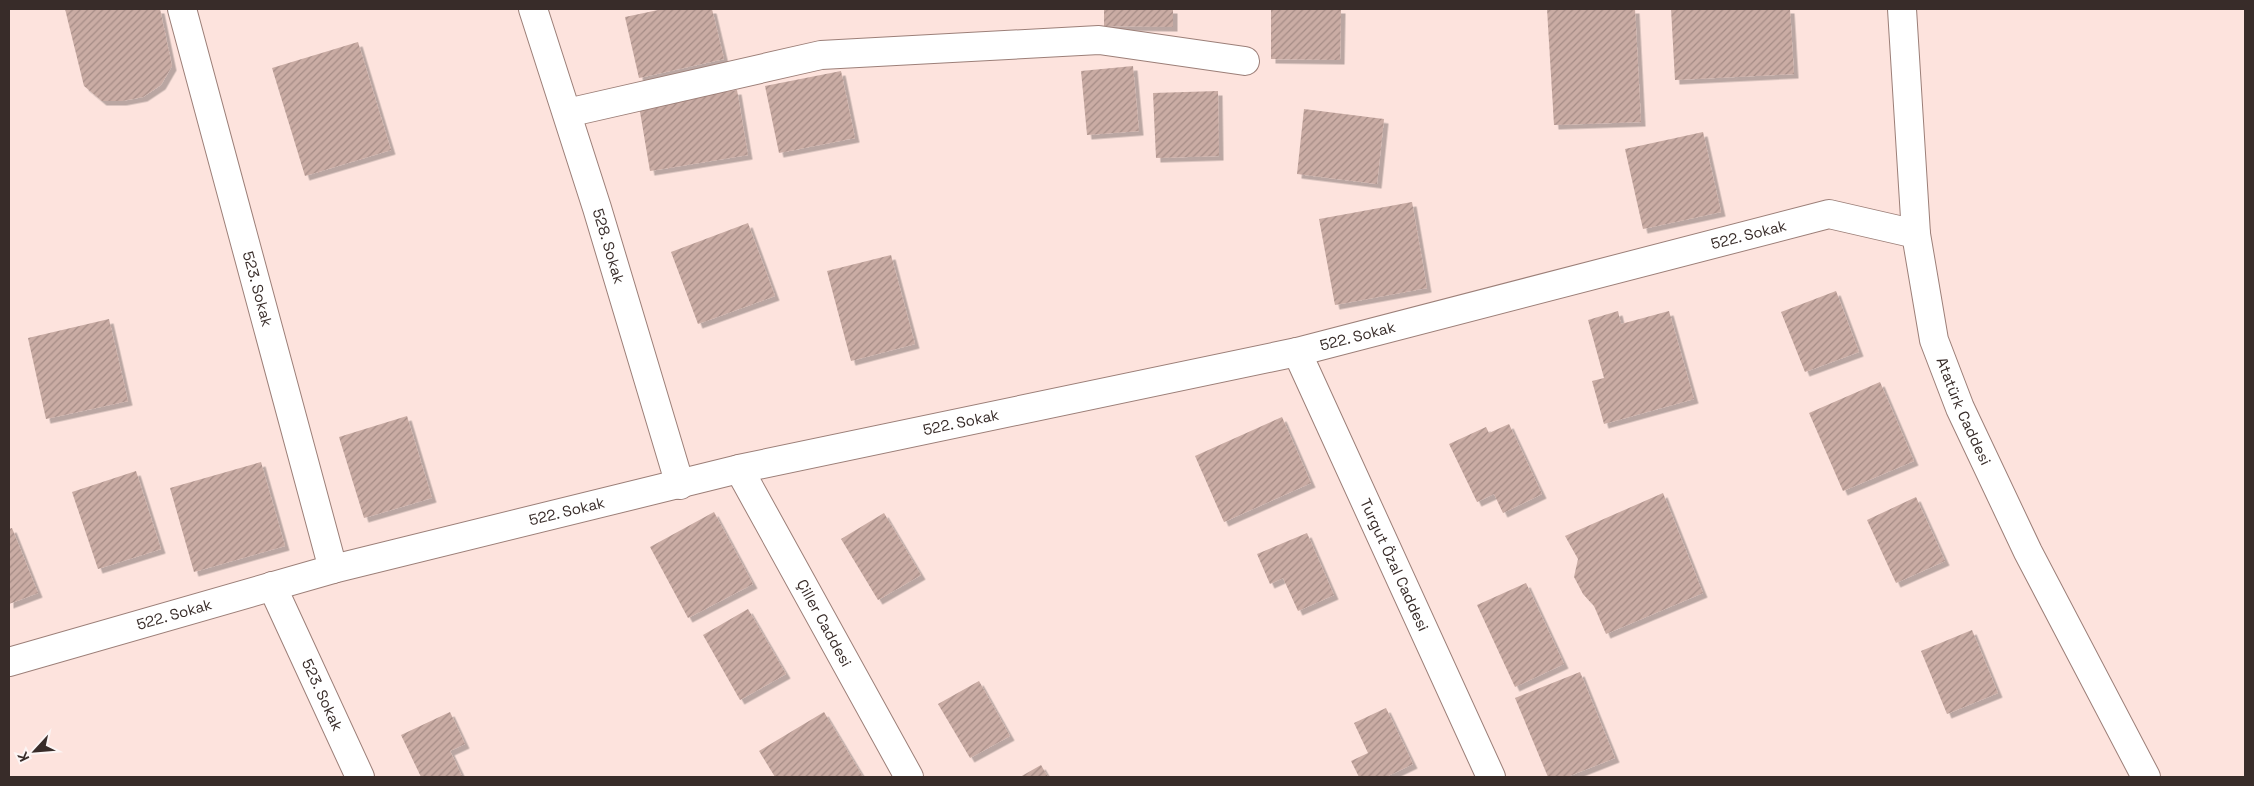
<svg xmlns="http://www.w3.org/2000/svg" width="2254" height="786" viewBox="0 0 2254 786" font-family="'Space Grotesk',sans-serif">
  <defs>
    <pattern id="building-hatch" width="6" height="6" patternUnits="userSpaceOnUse" patternTransform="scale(1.25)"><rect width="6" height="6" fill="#caaca4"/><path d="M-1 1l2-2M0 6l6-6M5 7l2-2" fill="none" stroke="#a58c86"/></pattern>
    <filter id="shadow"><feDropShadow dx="4.5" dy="4.5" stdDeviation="0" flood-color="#0004"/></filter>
  </defs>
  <rect width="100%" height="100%" fill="#fde3dd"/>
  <g fill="url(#building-hatch)" filter="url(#shadow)">
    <path d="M65,9H160L172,66L161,85L143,97L122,101H102L84,86Z"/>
    <path d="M663,9H712L724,59L639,78L625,17Z"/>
    <path d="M1104,9H1173V27L1104,26Z"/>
    <path d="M1271,9H1341L1340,60L1271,59Z"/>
    <path d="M1547,9H1635L1641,122L1554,125Z"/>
    <path d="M1671,9H1790L1794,74L1675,80Z"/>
    <path d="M358,42L391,150L305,176L272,68Z"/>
    <path d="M1133,66L1139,131L1087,135L1081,71Z"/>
    <path d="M841,71L855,138L779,153L765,86Z"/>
    <path d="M737,90L748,155L650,171L639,106Z"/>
    <path d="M1218,91L1219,156L1156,158L1153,93Z"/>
    <path d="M1304,109L1384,119L1377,184L1297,174Z"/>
    <path d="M1703,132L1721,212L1643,229L1625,149Z"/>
    <path d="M1412,202L1427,288L1335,305L1319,219Z"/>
    <path d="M748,223L775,296L698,324L671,252Z"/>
    <path d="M891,255L915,344L851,361L827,271Z"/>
    <path d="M1836,291L1859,352L1805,372L1781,312Z"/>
    <path d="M1618,311L1621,324L1669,311L1694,399L1604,424L1592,381L1604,378L1588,320Z"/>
    <path d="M109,319L128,401L46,419L28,338Z"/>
    <path d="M1880,382L1914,461L1843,491L1809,413Z"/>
    <path d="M407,416L432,498L364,518L339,437Z"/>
    <path d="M1282,417L1311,483L1224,522L1195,456Z"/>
    <path d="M1509,424L1542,494L1503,513L1494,494L1477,502L1449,444L1486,427L1489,433Z"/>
    <path d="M261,462L285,546L194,572L170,488Z"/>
    <path d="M136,471L161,549L98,569L72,492Z"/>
    <path d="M1663,493L1703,593L1606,634L1594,606L1583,594L1574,577L1578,559L1565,536Z"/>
    <path d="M1916,497L1945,561L1896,583L1867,520Z"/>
    <path d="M714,512L753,584L688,618L650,547Z"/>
    <path d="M884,513L921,575L878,600L841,539Z"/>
    <path d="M12,528L38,593L9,604V529Z"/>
    <path d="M1307,533L1334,595L1298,611L1283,578L1270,584L1257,554Z"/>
    <path d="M1526,583L1564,664L1515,687L1477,605Z"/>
    <path d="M748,609L786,674L740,700L703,635Z"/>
    <path d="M1972,630L1998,693L1947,714L1921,651Z"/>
    <path d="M1580,672L1615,758L1567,777H1548L1515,698Z"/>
    <path d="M979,681L1010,736L970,758L938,704Z"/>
    <path d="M1386,708L1413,764L1386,777H1359L1351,761L1368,753L1354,723Z"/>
    <path d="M450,712L465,744L450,751L462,776L421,777L401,735Z"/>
    <path d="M824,712L863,777H775L759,751Z"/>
    <path d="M1041,765L1048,777H1020Z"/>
  </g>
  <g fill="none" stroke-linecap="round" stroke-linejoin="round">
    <g stroke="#9c7f78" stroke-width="30">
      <g id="minor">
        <path id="s1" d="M182,9L333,569"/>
        <path id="s2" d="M533,9L597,208L680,485"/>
        <path d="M567,113L821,55L1099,40L1245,61"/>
        <path id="s3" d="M272,586L360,777"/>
        <path id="s4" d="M9,662L333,569L739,469L1297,352L1829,214L1916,234"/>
      </g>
    </g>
    <g stroke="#9c7f78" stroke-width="30">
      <g id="tertiary">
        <path id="s5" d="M1902,9L1916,234L1934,340L1960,408L2028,552L2146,777"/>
        <path id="s6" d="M1297,352L1491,777"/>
        <path id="s7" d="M739,469L909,777"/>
      </g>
    </g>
    <use href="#minor" stroke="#fff" stroke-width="28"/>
    <use href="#tertiary" stroke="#fff" stroke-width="28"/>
  </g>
  <g text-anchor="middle" stroke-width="4.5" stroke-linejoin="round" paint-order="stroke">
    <g font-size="15" fill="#382c29" stroke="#fcf5f4">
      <text dy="5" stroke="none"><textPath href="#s4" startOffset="1792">522. Sokak</textPath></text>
      <text dy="5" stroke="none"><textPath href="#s2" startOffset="249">528. Sokak</textPath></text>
      <text dy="5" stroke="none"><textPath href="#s1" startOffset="290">523. Sokak</textPath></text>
      <text dy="5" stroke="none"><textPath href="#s4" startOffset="1388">522. Sokak</textPath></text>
      <text dy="5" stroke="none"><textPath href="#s5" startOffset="410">Atatürk Caddesi</textPath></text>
      <text dy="5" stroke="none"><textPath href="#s4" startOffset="982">522. Sokak</textPath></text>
      <text dy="5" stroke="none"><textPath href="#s4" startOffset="578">522. Sokak</textPath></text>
      <text dy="5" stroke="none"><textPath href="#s6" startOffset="234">Turgut Özal Caddesi</textPath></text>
      <text dy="5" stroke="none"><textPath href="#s4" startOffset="172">522. Sokak</textPath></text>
      <text dy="5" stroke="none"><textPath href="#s7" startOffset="176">Çiller Caddesi</textPath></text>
      <text dy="5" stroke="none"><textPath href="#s3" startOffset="120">523. Sokak</textPath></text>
    </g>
  </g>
  <rect width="2254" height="786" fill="none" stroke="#382c29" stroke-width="20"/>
  <g transform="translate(35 751) rotate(244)" stroke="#fcf5f4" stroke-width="4" paint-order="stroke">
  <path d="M0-4L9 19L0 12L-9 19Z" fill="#382c29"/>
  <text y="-8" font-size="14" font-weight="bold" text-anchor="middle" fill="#382c29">K</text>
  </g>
</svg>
